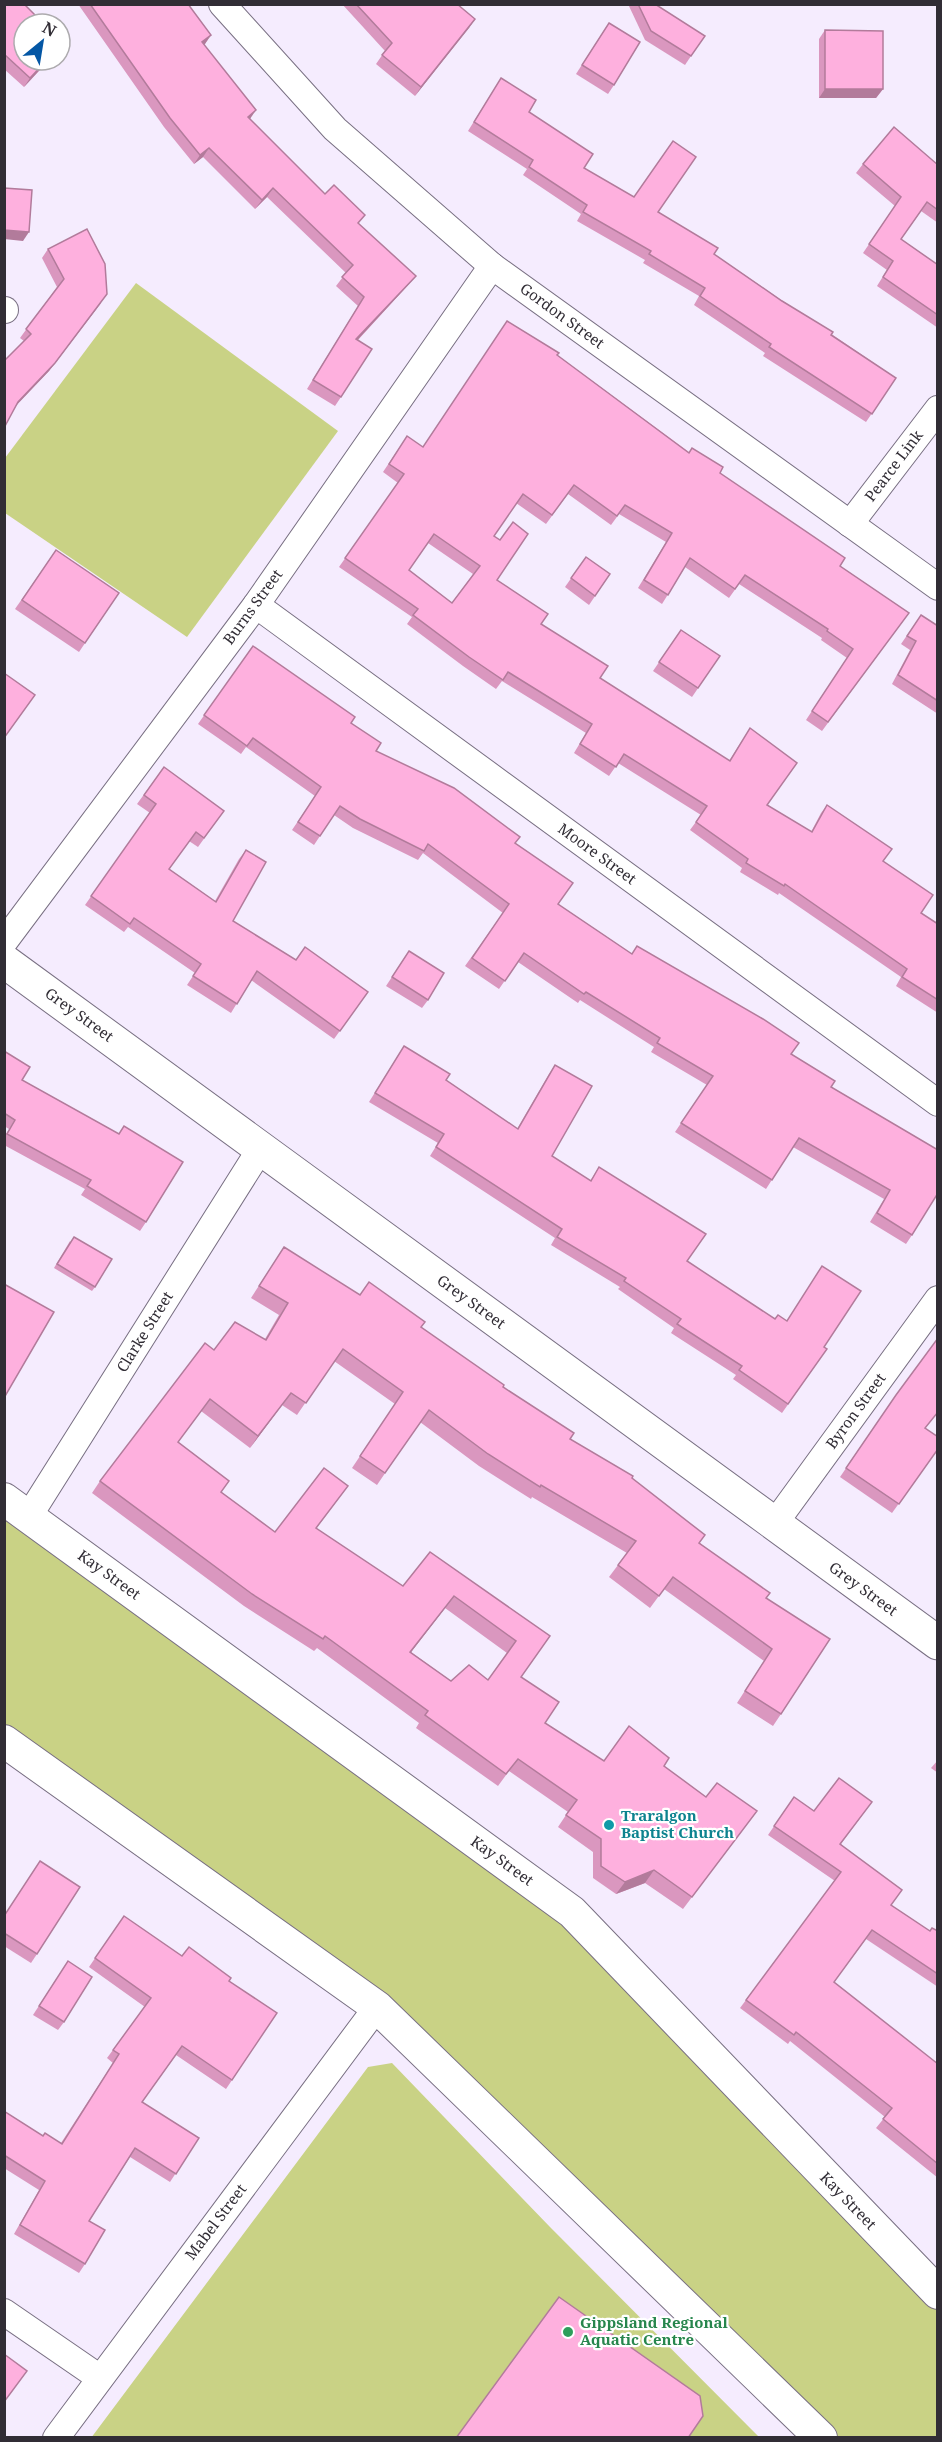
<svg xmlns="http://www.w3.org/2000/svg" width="942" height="2442" viewBox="0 0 942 2442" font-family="'Noto Serif',serif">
  <rect width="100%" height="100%" fill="#f5ecfe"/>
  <g fill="#c9d285">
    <path d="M136,283L338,431L187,637L5,513V458Z"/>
    <path d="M5,1499L572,1912L937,2290V2437H821L377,2007L5,1741Z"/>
    <path d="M392,2063L550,2227L759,2437L91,2438L368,2067Z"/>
  </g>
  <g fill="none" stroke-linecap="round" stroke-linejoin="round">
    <g stroke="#786f82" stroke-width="28">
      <g id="minor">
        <path d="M222,4L335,129L492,266L938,587"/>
        <path d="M4,310H5"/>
        <path d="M850,524L938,409"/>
        <path d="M256,605L938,1103"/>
        <path d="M4,942L256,605L492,266"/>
        <path d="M29,1516L261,1148"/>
        <path d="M775,1523L938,1299"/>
        <path d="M4,2312L100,2378"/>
        <path d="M56,2438L377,2007"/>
      </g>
    </g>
    <g stroke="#786f82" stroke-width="34">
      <g id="tertiary">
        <path d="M4,1499L572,1912L938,2293"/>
        <path d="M4,1741L377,2007L821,2438"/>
      </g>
    </g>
    <g stroke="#786f82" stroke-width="35">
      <path id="secondary" d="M4,961L938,1643"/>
    </g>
    <use href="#minor" stroke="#fff" stroke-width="26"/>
    <use href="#tertiary" stroke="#fff" stroke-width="32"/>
    <use href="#secondary" stroke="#fff" stroke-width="33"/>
  </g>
  <g fill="#da97bf" fill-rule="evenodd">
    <path d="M4,4L24,60H49L24,87L4,69Z"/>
    <path d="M78,4H188L211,35L204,45L250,119L325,194L359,224L409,284L358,340L341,397L335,406L307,389L358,306L336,286L346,273L267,197L255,209L203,157L194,164L164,127Z"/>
    <path d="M342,4H457L475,19L415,96L376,64L385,51Z"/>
    <path d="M628,4H655L691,56L685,65L645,40Z"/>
    <path d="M609,23L614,85L608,94L576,74Z"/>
    <path d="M825,30L883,89L876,98H819V39Z"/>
    <path d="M501,78L529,112L584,168L658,212L714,254L896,378L866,422L763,356L765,353L694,305L699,296L643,263L645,260L577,221L581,214L523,175L527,169L468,131Z"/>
    <path d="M863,164L938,165V223L921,211L901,239L938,265V328L877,286L887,270L863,253L895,206L856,173Z"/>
    <path d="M48,249L101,303L49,371L15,406L24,341L20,338L57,287L42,258Z"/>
    <path d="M557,355L689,452L720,473L840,566L909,613L822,731L806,720L847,658L821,640L822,638L739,584L729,598L685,567L662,604L638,588L666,542L619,514L611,525L568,494L546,524L516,503L494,536L497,580L541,624L600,678L729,761L750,728L767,805L811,832L821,813L827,805L883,861L921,913L938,924V1013L896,986L901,977L779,893L778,895L740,872L742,868L690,830L701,815L618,763L609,776L574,753L586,733L502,681L496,689L463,666L407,624L412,617L339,567L398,483L383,472L401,445L423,447ZM428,543L473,574L452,603L409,570Z"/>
    <path d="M56,550L119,593L79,652L15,609Z"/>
    <path d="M586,557L610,574L589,605L565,587Z"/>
    <path d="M921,615L938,626V714L892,684L910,650L901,644Z"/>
    <path d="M681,630L720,656L692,697L653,671Z"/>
    <path d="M253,646L351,723L376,751L515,843L558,904L632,954L637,946L791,1054L831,1087L938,1150L912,1235L906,1244L870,1222L884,1199L793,1147L766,1189L675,1132L707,1085L651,1052L654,1047L580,1000L578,1003L518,962L499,989L465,966L503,913L423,853L418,860L353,828L334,815L314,845L292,830L315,796L246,747L241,754L198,724Z"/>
    <path d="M164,767L224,811L198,847L189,841L169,869L215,901L239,859L246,850L233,921L296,960L368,992L334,1039L251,980L231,1013L187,985L195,973L128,927L124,932L85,905L150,813L137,804Z"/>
    <path d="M409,951L428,1000L422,1008L386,986Z"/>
    <path d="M404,1046L446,1080L517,1129L549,1074L555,1065L552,1156L590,1181L599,1167L687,1261L775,1319L827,1349L782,1413L733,1379L736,1375L671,1333L674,1328L618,1289L620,1287L551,1245L555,1238L430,1156L438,1143L369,1102Z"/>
    <path d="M4,1051L22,1080L119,1134L124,1126L146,1222L140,1231L81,1195L85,1189L4,1145V1137L9,1129L4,1126Z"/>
    <path d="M70,1241L95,1287L92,1291L54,1268Z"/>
    <path d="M284,1247L360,1295L421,1327L570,1439L632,1478L700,1543L766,1598L781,1714L773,1726L737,1703L764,1661L664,1589L650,1608L609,1577L627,1553L532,1497L531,1499L479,1466L420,1422L377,1485L352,1468L395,1404L334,1361L297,1415L282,1405L250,1448L201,1411L178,1442L229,1481L221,1492L275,1532L348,1486L316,1529L403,1586L430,1552L550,1636L521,1677L545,1723L604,1761L664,1766L706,1797L757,1811L683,1909L645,1883L616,1894L593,1878V1852L558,1827L568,1812L509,1771L498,1786L416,1728L419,1723L317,1648L314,1651L244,1606L92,1493L100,1481L214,1350L265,1339L279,1315L251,1298ZM445,1608L507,1653L488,1680L451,1681L411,1652Z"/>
    <path d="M896,1395L925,1428L938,1449L892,1513L840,1477Z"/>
    <path d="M938,1760V1773L931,1768Z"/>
    <path d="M794,1797L814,1811L872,1802L841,1844L891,1905L930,1931H938V1987L866,1939L834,1982L938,2064V2178L876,2128L885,2117L790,2041L788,2044L740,2008L835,1881L768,1835Z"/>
    <path d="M4,1915L37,1954L31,1963L4,1946Z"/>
    <path d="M124,1916L182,1956L229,1981L277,2013L226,2089L176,2055L142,2102L199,2138L170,2182L130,2157L89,2221L85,2264L79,2273L14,2234L39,2190L4,2168V2111L43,2136L61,2143L113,2063L107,2058L145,2007L89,1967Z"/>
    <path d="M68,1961L64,2022L58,2030L33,2015Z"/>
  </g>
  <g fill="#b27b9b">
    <path d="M475,19L469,28L415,96L421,87Z"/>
    <path d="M211,35L205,44L195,51L202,42Z"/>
    <path d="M47,60H49L24,87L30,78Z"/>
    <path d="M825,89H883L876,98H819Z"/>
    <path d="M256,110L250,119L248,117Z"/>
    <path d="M209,148L203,157L194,164L200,155Z"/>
    <path d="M273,188L267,197L255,209L262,200Z"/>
    <path d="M4,230L29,232L23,241L4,239Z"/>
    <path d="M416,276L409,284L350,348L356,339Z"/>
    <path d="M101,303L49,371L12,410L18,402Z"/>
    <path d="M291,1393L282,1405L250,1448L258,1436Z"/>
    <path d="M454,1596L445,1608L402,1664L410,1652Z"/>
    <path d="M654,1870L645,1883L616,1894L625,1882Z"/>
  </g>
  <g fill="#feb0de" stroke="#b27b9b" stroke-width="1.5" fill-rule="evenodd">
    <path d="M4,4H24L44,24H24V60H47L30,78L4,54Z"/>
    <path d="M90,4H188L211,35L202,42L256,110L248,117L325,194L334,185L365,215L358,223L416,276L356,339L372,349L341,397L313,380L364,297L342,277L353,265L273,188L262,200L209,148L200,155L170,118Z"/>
    <path d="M356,4H457L475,19L421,87L382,55L392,43Z"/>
    <path d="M638,4H655L705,36L691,56L651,31Z"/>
    <path d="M609,23L640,42L614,85L582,65Z"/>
    <path d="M825,30L883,31V89H825Z"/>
    <path d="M60,39L64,42L60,46Z"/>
    <path d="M501,78L536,100L529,112L593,154L584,168L634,197L673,141L696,157L658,212L718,248L714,254L782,301L833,332L831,335L896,378L872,414L769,347L771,344L700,296L705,288L649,254L651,251L583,212L587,205L529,167L533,160L474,122Z"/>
    <path d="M894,127L938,165V210L927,202L901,239L938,265V315L883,277L893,261L869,244L901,197L863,164Z"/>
    <path d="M4,188L32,190L29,232L4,230Z"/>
    <path d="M87,229L105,264L107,294L55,363L18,402L4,428V361L31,334L26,329L64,279L48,249Z"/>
    <path d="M507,321L559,353L557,355L689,453L692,448L723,467L720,473L845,558L840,566L909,613L828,722L812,711L853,649L827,631L828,629L745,575L735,589L690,558L668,595L644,580L672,533L625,505L617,516L574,485L552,515L523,494L494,536L500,540L513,522L528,534L497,580L548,614L541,624L608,666L600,678L730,761L750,728L797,763L767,805L812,832L827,805L892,849L883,861L933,895L921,913L938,924V1000L902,977L907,969L785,884L784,886L746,863L748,859L696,822L707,806L624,754L616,767L580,744L592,724L508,672L503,680L469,657L413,615L418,609L345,558L404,474L389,464L407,436L423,447ZM434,534L480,566L452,603L409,570Z"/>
    <path d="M56,550L119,593L85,643L22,600Z"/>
    <path d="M586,557L610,574L595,596L571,578Z"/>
    <path d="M921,615L938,626V701L898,675L916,641L907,636Z"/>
    <path d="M681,630L720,656L698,688L659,662Z"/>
    <path d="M253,646L355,717L351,723L381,743L376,751L454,788L520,837L515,843L573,883L558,904L632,954L637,946L763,1019L799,1043L791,1054L835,1081L831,1087L938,1150V1193L912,1235L877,1213L890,1190L799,1138L772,1180L681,1123L713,1076L657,1043L660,1038L586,992L584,994L524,953L505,981L472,958L509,904L428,844L424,851L360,819L340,806L320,836L298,822L321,787L253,738L247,746L204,715Z"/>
    <path d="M4,673L35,695L4,738Z"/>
    <path d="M164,767L224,811L204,838L196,832L169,869L216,902L246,850L266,862L233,921L296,960L305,947L368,992L340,1031L257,971L237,1004L193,976L201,964L134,918L130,924L91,896L156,804L144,795Z"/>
    <path d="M409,951L444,973L428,1000L392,977Z"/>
    <path d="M404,1046L450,1074L446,1080L518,1129L555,1065L592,1086L552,1156L591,1181L599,1167L706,1234L687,1261L775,1319L778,1315L787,1321L822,1266L861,1291L824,1347L827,1349L788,1404L739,1370L742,1366L677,1324L681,1319L624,1281L626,1278L557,1237L562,1229L436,1147L444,1134L375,1093Z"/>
    <path d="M4,1051L30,1067L22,1080L119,1134L124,1126L183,1162L146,1222L87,1186L91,1180L7,1134L15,1120L4,1113Z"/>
    <path d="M74,1237L112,1259L95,1287L57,1264Z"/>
    <path d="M284,1247L360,1295L369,1282L425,1322L421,1327L504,1385L503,1387L574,1433L570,1439L633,1476L632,1478L705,1535L699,1543L770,1593L766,1598L830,1639L781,1714L745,1691L772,1649L673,1577L659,1596L618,1565L636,1541L541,1485L540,1487L488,1454L429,1410L385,1473L360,1456L403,1392L343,1349L306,1403L291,1393L258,1436L210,1399L178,1442L229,1481L221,1492L275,1532L324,1468L348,1486L316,1528L403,1586L430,1552L550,1636L521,1677L559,1702L545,1723L604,1761L629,1726L669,1758L664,1766L706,1797L717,1783L757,1811L692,1897L654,1870L625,1882L601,1866V1839L566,1815L577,1800L518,1759L506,1774L425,1715L428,1711L325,1636L323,1639L252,1594L100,1481L205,1343L214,1350L235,1322L266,1340L288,1303L259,1286ZM454,1596L516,1641L488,1680L469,1665L451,1681L410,1652Z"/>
    <path d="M4,1284L54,1312L4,1398Z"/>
    <path d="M938,1338V1412L925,1428L938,1437V1449L899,1504L846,1468L896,1395Z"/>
    <path d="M839,1778L872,1802L840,1844L902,1890L891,1905L930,1931L932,1928L938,1931V1974L872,1930L834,1982L938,2064V2164L883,2119L892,2108L796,2032L794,2035L746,2000L841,1872L774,1826L794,1797L814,1811Z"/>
    <path d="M40,1861L80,1887L37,1954L4,1933V1916Z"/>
    <path d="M124,1916L182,1956L189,1947L231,1978L229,1981L277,2013L232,2080L182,2046L142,2102L199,2138L176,2174L135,2148L89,2221L105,2230L85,2264L20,2225L45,2181L4,2155V2111L43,2136L45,2133L62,2144L119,2054L113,2050L151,1998L95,1958Z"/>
    <path d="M68,1961L92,1977L64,2022L39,2006Z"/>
    <path d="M559,2297L700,2396L703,2416L688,2438H456Z"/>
    <path d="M4,2354L27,2371L4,2402Z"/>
  </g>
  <circle fill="#0f9aa8" stroke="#fff" stroke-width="2" cx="609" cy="1825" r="6"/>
  <circle fill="#2e9e5b" stroke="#fff" stroke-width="2" cx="568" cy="2332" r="6"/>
  <g text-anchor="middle" stroke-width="4.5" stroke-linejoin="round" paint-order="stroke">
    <g font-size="15" fill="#312d35" stroke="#fff">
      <text transform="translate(562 316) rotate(36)" y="5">Gordon Street</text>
      <text transform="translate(894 466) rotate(-53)" y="5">Pearce Link</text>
      <text transform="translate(253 607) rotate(-54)" y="5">Burns Street</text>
      <text transform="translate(597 854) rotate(36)" y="5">Moore Street</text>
      <text transform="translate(79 1015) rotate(36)" y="5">Grey Street</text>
      <text transform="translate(471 1302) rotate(36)" y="5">Grey Street</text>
      <text transform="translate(145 1332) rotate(-58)" y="5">Clarke Street</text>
      <text transform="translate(856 1411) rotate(-54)" y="5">Byron Street</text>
      <text transform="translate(109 1575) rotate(36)" y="5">Kay Street</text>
      <text transform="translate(863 1589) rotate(36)" y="5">Grey Street</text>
      <text transform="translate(502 1861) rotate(36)" y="5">Kay Street</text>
      <text transform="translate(848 2201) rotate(46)" y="5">Kay Street</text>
      <text transform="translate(216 2222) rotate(-53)" y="5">Mabel Street</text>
    </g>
    <g font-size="15" font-weight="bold" fill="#0d838f" stroke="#fff" text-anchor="start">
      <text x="621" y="1821">Traralgon<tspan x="621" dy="17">Baptist Church</tspan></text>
    </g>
    <g font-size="15" font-weight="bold" fill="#27864d" stroke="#fff" text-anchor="start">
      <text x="580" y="2328">Gippsland Regional<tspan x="580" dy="17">Aquatic Centre</tspan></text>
    </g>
  </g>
  <rect width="942" height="2442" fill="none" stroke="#312d35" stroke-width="12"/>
  <g transform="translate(42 42) rotate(30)"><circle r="28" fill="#ffffff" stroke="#adabae" stroke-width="1.5"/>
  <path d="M0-4.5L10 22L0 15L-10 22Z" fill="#0457a5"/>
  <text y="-9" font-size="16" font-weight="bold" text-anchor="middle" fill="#312d35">N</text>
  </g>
</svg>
